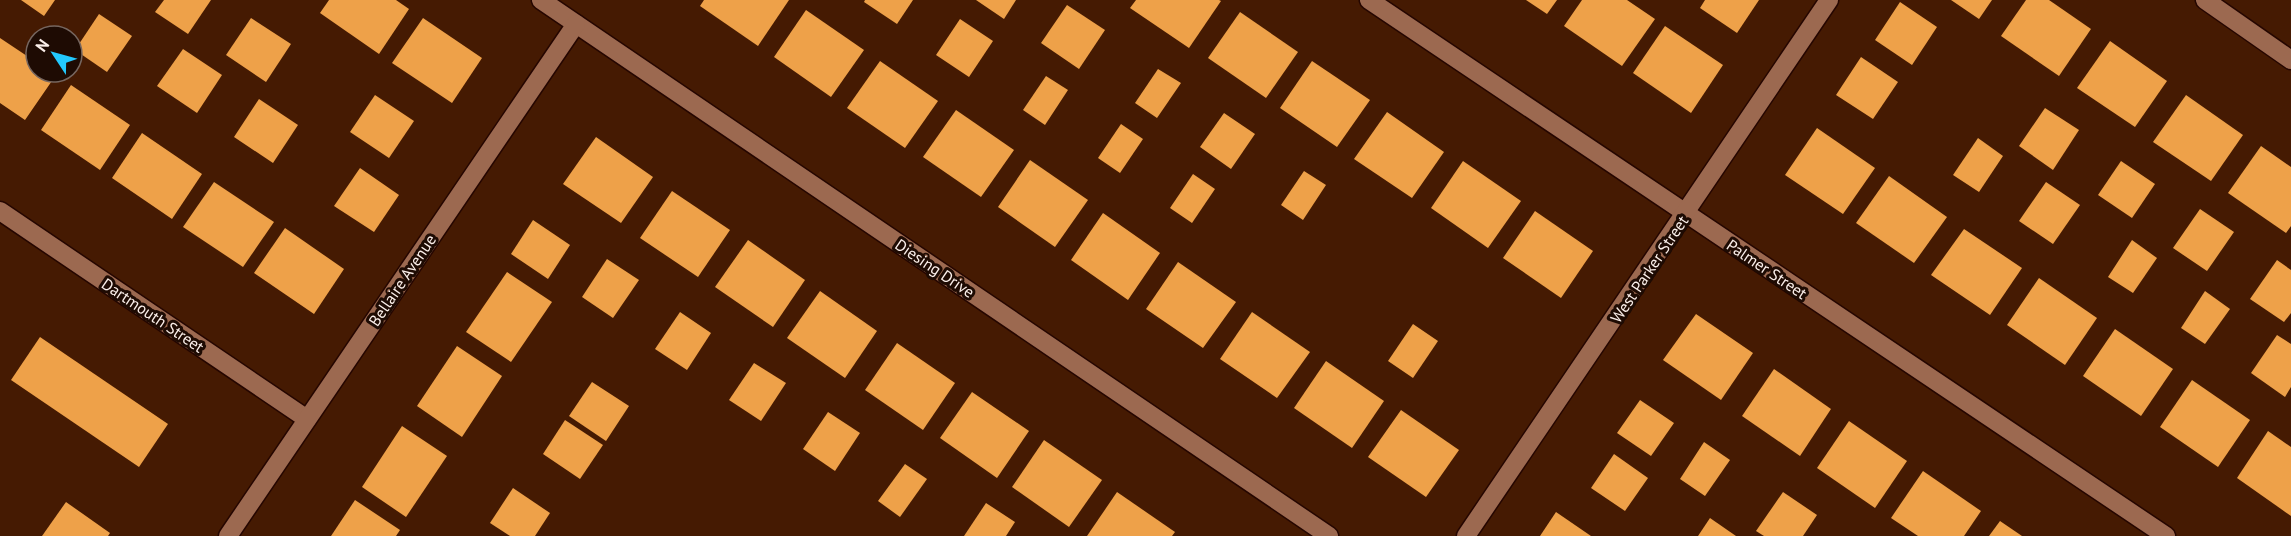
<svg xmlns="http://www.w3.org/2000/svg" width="2291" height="536" viewBox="0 0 2291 536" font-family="'PT Sans',sans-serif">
  <rect width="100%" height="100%" fill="#451a02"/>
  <g fill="#eea149">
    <path d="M21,0H55L44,16Z"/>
    <path d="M164,0H211L188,34L155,12Z"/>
    <path d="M329,0H396L409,9L379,54L320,13Z"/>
    <path d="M704,0H789L758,46L700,6Z"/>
    <path d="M865,0H913L897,24L864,2Z"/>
    <path d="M976,0H1016L1004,19Z"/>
    <path d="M1136,0H1219L1221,1L1189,48L1130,8Z"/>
    <path d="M1526,0H1557L1547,14Z"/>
    <path d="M1582,0H1627L1655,19L1622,66L1564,26Z"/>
    <path d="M1705,0H1759L1737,33L1700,8Z"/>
    <path d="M1951,0H1992L1979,19Z"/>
    <path d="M2026,0H2049L2091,29L2059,76L2001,36Z"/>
    <path d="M1900,2L1937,27L1912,65L1875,40Z"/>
    <path d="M1067,5L1105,30L1079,69L1041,43Z"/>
    <path d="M806,10L864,50L831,97L774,57Z"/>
    <path d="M1240,12L1298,52L1266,98L1208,58Z"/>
    <path d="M99,14L132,36L107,72L75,50Z"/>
    <path d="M251,18L291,44L266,82L226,55Z"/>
    <path d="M423,18L482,58L452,103L392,63Z"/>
    <path d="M960,19L993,41L969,77L936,55Z"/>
    <path d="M1665,26L1723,65L1691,113L1633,73Z"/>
    <path d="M0,38L36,62V72H51L56,75L25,120L0,103Z"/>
    <path d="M2110,41L2167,81L2135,127L2077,88Z"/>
    <path d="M183,49L222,75L197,113L157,86Z"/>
    <path d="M1861,57L1898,82L1873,119L1836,95Z"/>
    <path d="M880,61L938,101L905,148L847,108Z"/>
    <path d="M1312,61L1370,100L1337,147L1280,108Z"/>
    <path d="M1158,69L1181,83L1157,118L1135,103Z"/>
    <path d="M1046,76L1068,90L1045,125L1023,110Z"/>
    <path d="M71,85L130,125L100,170L41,130Z"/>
    <path d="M375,95L414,121L389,158L350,132Z"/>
    <path d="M2186,95L2243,135L2211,181L2153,142Z"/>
    <path d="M259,99L298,125L273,163L234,137Z"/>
    <path d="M2045,108L2079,130L2053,170L2019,146Z"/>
    <path d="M956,110L1014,150L981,197L923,157Z"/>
    <path d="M1387,112L1444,152L1412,198L1354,159Z"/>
    <path d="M1224,113L1255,134L1231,169L1200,147Z"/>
    <path d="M1121,124L1143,139L1120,173L1098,158Z"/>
    <path d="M1817,128L1875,168L1843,214L1785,175Z"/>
    <path d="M142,133L202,174L172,219L112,178Z"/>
    <path d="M596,137L653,177L621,223L563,184Z"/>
    <path d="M1978,138L2003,156L1979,192L1953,175Z"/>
    <path d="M2261,146L2291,167V226L2286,233L2228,193Z"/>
    <path d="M1030,160L1088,200L1055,247L998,207Z"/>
    <path d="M1463,161L1521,201L1488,248L1431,208Z"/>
    <path d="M2121,161L2155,184L2132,218L2098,195Z"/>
    <path d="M360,168L399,195L374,232L334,206Z"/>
    <path d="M1304,171L1326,185L1303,220L1281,205Z"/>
    <path d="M1193,174L1215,189L1192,223L1170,208Z"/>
    <path d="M1889,176L1947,217L1914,263L1856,223Z"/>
    <path d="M214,182L274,222L243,267L183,227Z"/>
    <path d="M2046,182L2080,205L2053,244L2019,221Z"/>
    <path d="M672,191L730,230L698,277L640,238Z"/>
    <path d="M2200,209L2234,232L2207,271L2173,248Z"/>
    <path d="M1535,211L1593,251L1561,298L1503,258Z"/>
    <path d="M1103,213L1160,253L1128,300L1071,260Z"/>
    <path d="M533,220L570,245L548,279L511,254Z"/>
    <path d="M285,228L344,269L314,314L254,273Z"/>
    <path d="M1964,229L2022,268L1990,315L1931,275Z"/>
    <path d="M748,240L805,280L773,327L715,287Z"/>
    <path d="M2132,240L2157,258L2133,293L2108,277Z"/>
    <path d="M607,259L639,280L613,318L582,297Z"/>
    <path d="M2277,260L2291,270V313L2284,322L2250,299Z"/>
    <path d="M1178,262L1236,302L1203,348L1146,309Z"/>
    <path d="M507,272L552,302L511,362L466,332Z"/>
    <path d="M2039,278L2097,318L2065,365L2007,325Z"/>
    <path d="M820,291L877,331L845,378L787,338Z"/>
    <path d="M2205,291L2230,309L2205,344L2181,328Z"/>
    <path d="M680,312L711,333L687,370L655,349Z"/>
    <path d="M1252,312L1310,352L1277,398L1220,359Z"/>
    <path d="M1696,314L1753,353L1721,400L1663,360Z"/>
    <path d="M1413,324L1438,341L1413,378L1388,361Z"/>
    <path d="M2115,329L2173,369L2141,416L2083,376Z"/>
    <path d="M2277,335L2291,344V387L2285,397L2251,373Z"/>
    <path d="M40,337L168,424L139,467L11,380Z"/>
    <path d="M897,343L955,383L923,430L865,390Z"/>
    <path d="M457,346L502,376L462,437L417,406Z"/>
    <path d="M1326,361L1384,401L1352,448L1294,408Z"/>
    <path d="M754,363L786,383L761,421L729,400Z"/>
    <path d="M1774,369L1831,409L1800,456L1742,416Z"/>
    <path d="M2192,380L2250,420L2218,467L2160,427Z"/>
    <path d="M592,382L629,406L606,441L569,416Z"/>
    <path d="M972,392L1029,431L997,478L940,438Z"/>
    <path d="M1640,400L1674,423L1651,456L1617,433Z"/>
    <path d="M1401,410L1459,450L1426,497L1368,457Z"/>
    <path d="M828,412L860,433L835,471L803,449Z"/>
    <path d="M565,420L603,445L580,479L543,454Z"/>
    <path d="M1849,421L1907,461L1875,508L1817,468Z"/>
    <path d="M402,426L447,456L406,517L362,487Z"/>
    <path d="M2268,431L2291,447V516L2237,478Z"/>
    <path d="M1044,440L1102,480L1069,527L1012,487Z"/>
    <path d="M1704,442L1730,460L1705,496L1680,479Z"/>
    <path d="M1614,454L1648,478L1625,511L1591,488Z"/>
    <path d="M905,464L927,479L900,517L878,501Z"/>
    <path d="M1923,471L1981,511L1964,536H1918L1891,518Z"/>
    <path d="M513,488L550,513L535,536H510L490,523Z"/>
    <path d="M1117,492L1175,532L1172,536H1087Z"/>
    <path d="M1783,492L1817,515L1803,536H1764L1756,531Z"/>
    <path d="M355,500L400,530L396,536H331Z"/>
    <path d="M66,502L110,533L108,536H42Z"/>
    <path d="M986,503L1015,522L1006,536H964Z"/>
    <path d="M1556,512L1591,536H1540Z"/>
    <path d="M1710,518L1736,536H1698Z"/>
    <path d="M2000,521L2022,536H1989Z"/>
  </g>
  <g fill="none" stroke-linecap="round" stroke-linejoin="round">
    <g stroke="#250600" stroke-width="21">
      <g id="minor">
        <path d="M541,0L1329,536"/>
        <path d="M1369,0L2166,536"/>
        <path d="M2205,0L2291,60"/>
        <path d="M0,211L307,419"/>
        <path d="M228,536L576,24"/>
        <path d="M1466,536L1829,0"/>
      </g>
    </g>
    <use href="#minor" stroke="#9c6950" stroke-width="18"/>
  </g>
  <g text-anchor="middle" stroke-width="6" stroke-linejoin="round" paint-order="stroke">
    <g font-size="16" fill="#fbefea" stroke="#1e0b03">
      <text transform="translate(935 268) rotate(34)" y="6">Diesing Drive</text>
      <text transform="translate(1649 269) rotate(-56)" y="6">West Parker Street</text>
      <text transform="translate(1767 269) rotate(34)" y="6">Palmer Street</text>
      <text transform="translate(402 280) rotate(-56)" y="6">Bellaire Avenue</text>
      <text transform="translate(153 315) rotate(34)" y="6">Dartmouth Street</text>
    </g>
  </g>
  <g transform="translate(54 54) rotate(306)"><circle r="28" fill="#1e0b03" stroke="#76665f" stroke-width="1.5"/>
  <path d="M0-4.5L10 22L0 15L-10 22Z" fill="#23c9fe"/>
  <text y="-9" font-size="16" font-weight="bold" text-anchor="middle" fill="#fbefea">N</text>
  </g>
</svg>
